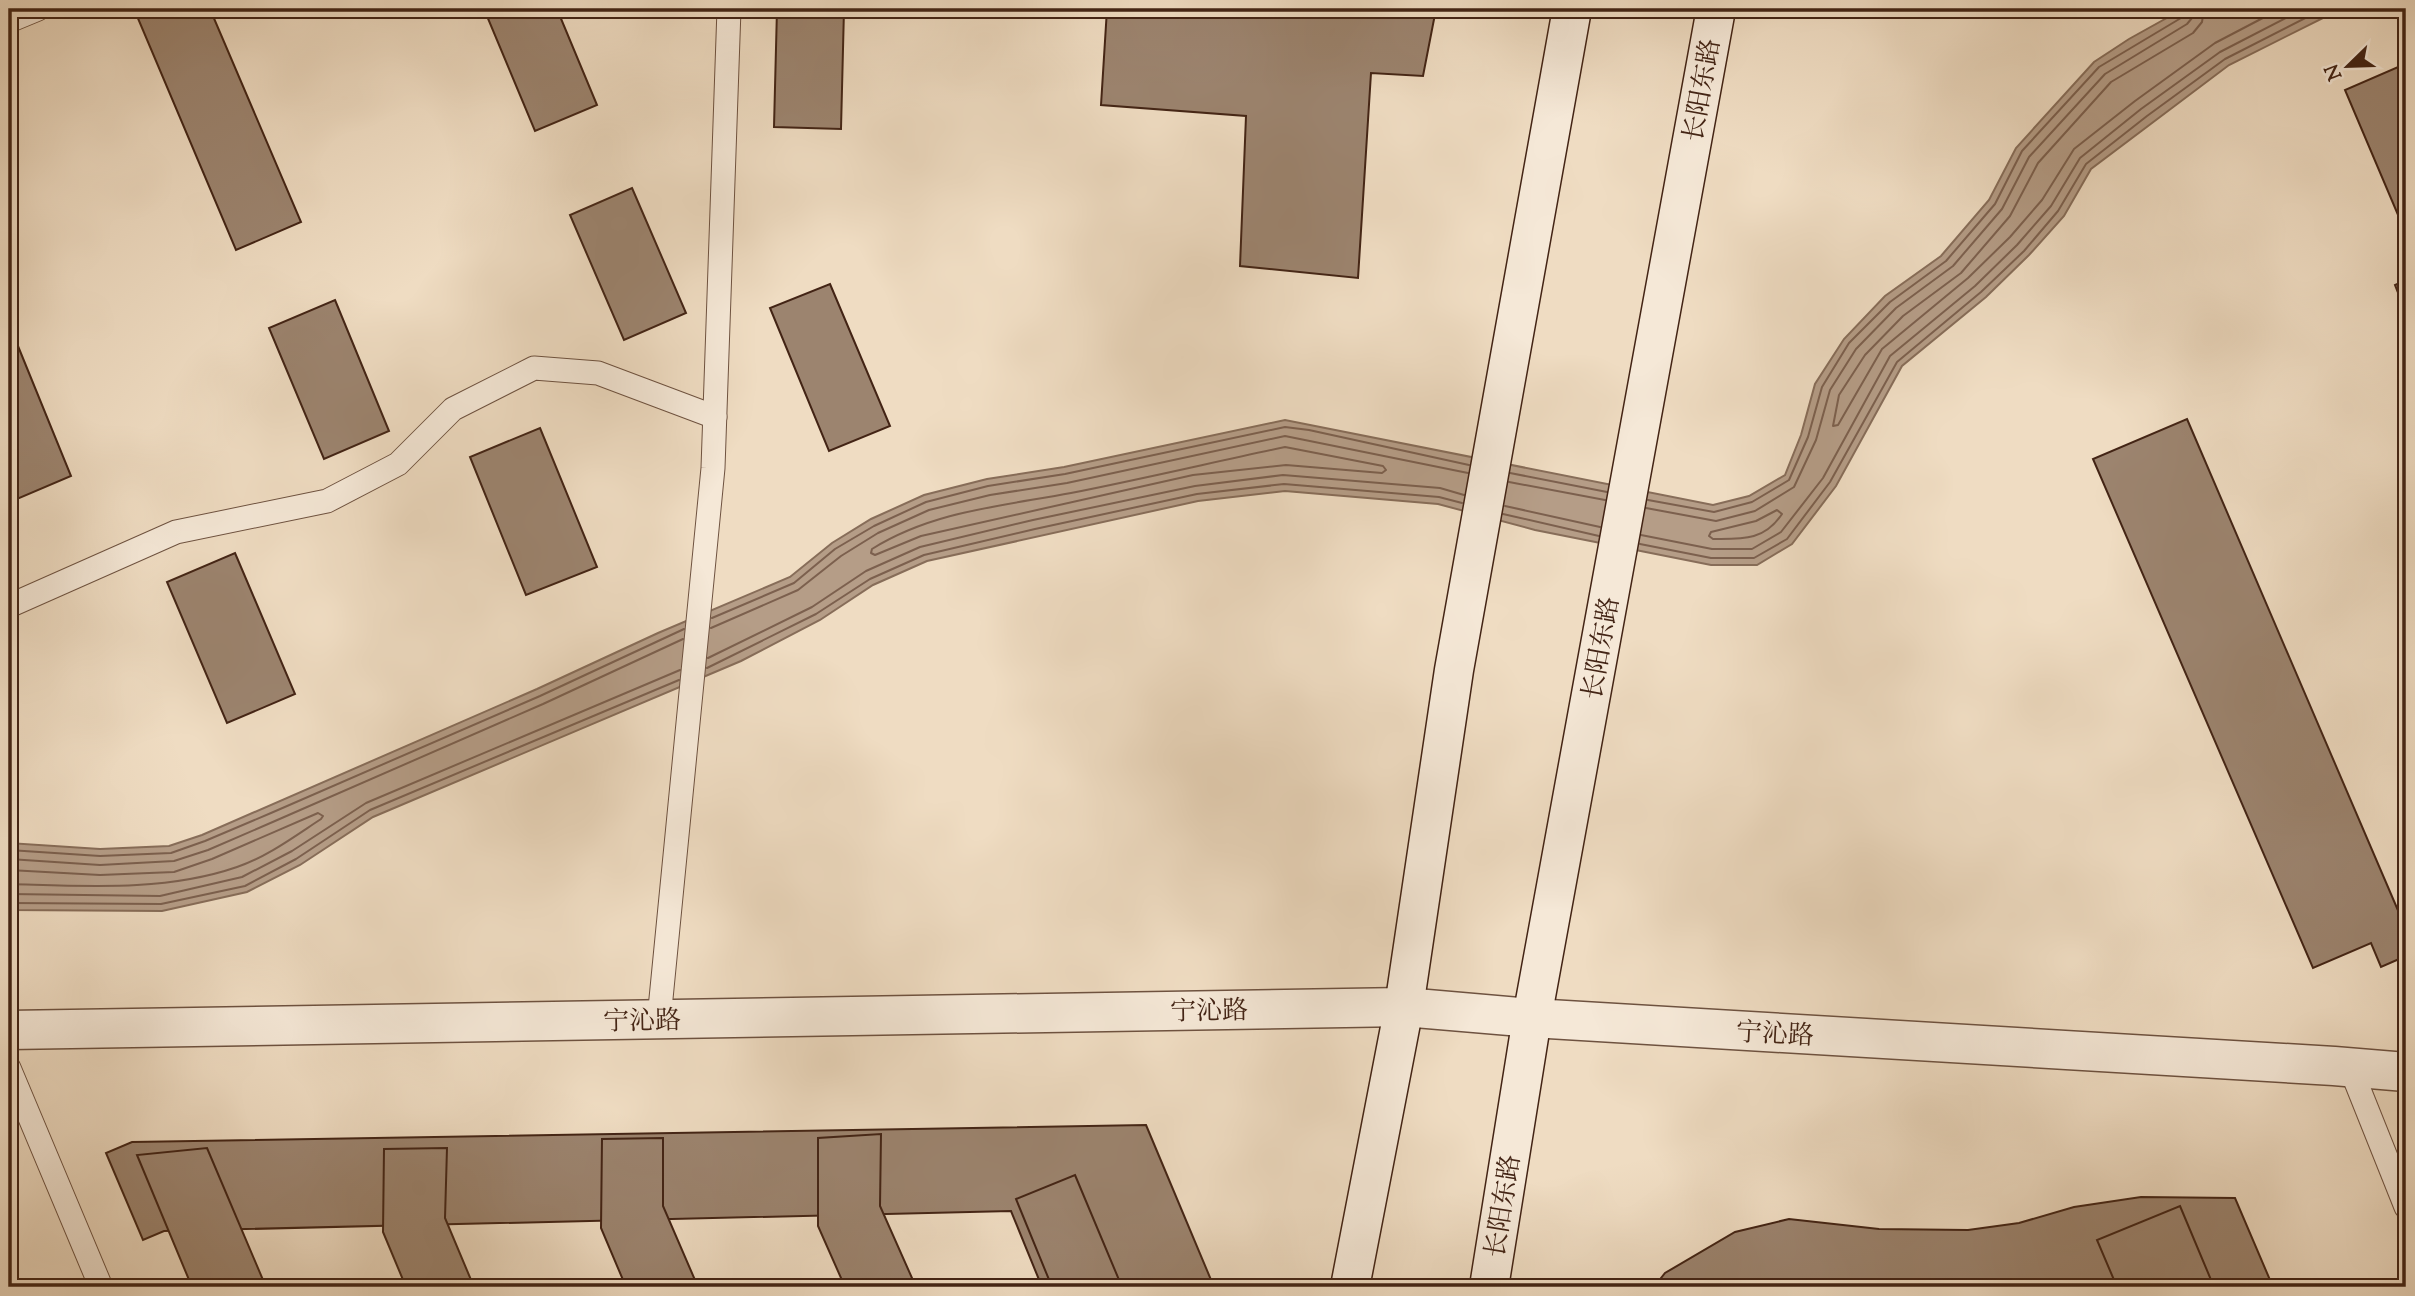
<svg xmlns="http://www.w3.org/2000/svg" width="2415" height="1296" viewBox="0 0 2415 1296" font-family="'Sorts Mill Goudy','Noto Serif SC',serif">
  <rect width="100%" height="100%" fill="#efdcc2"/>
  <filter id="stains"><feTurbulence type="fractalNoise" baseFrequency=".00286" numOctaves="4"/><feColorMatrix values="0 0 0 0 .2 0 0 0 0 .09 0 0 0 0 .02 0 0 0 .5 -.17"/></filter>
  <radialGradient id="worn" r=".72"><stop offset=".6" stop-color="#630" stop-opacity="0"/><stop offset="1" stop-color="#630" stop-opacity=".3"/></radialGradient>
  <path fill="#b59d87" stroke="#876d59" stroke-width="2" d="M2183,9H2341L2229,65L2091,169L2064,216L2029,255L1986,297L1902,366L1836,486L1792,544L1757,565H1711L1535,530L1438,504L1285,491L1198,501L927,561L873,585L820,620L741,661L373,817L300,865L247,892L162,911L9,910V843L100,849L169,846L202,835L537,689L658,633L790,577L832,543L871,519L924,495L987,479L1064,467L1285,420L1713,505L1749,496L1785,475L1801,435L1815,384L1844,339L1885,296L1941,256L1989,200L2016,148L2094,62L2129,39Z"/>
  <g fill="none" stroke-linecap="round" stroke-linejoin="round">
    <g stroke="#7c604e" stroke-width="2">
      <path d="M2204,9L2202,22L2193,33L2111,82L2038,163L2010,216L1961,273L1903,316L1865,355L1839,395L1833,426L1838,425L1882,349L1968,278L2010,237L2042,200L2074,149L2135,101L2215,43L2280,9"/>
      <path d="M1285,447L1383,466L1386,470L1382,473L1286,465L1193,475L921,536L875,555L871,553L872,549C933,511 1002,506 1071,493C1142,479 1214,462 1285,447Z"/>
      <path d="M1510,473L1607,492"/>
      <path d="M1509,482L1605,500"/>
      <path d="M1648,500L1714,512L1752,502L1789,480L1808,437L1822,387L1849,343L1890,302L1946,261L1995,204L2022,151L2099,67L2181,18L2185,9"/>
      <path d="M1505,506L1600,527"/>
      <path d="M1646,508L1716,521L1755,511L1794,487L1816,440L1830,390L1856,349L1896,308L1953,266L2002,209L2029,157L2105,74L2187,24L2192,18L2193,9"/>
      <path d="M1777,510L1782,514C1764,541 1742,539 1713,539L1709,536L1711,532L1756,521Z"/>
      <path d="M1503,514L1599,536"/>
      <path d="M1641,535L1712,549H1752L1781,532L1823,478L1890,356L1975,286L2017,245L2051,206L2080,158L2141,109L2220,52L2303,9"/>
      <path d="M1640,544L1711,558H1754L1787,539L1830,482L1897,362L1981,292L2024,251L2058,211L2086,164L2147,116L2225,59L2323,9"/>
      <path d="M712,618L794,583L835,549L874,526L926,502L988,486L1065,474L1285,427L1309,430L1469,465"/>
      <path d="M711,628L798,590L841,556L878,533L929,510L990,495L1067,483L1285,436L1468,473"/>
      <path d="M708,658L812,607L866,571L920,547L1033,520L1195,486L1283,475L1440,488L1464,495"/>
      <path d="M707,668L816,614L870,579L924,555L1035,529L1197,494L1284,484L1439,497L1462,503"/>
      <path d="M9,850L100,856L171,853L205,841L271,813L540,696L684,629"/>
      <path d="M9,859L100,865L174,861L208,850L275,821L543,704L683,639"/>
      <path d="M9,870L100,875L174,872L212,859L318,813L323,816L321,819C295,836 267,857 237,867C165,892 84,886 9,884"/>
      <path d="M9,894L160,896L242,877L292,851L366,803L680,670"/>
      <path d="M9,903L161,904L245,886L296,859L370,810L679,680"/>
    </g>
  </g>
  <g fill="#9c846f" stroke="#432415" stroke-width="2">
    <path d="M134,9H210L301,222L236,250Z"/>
    <path d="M484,9H557L597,105L535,131Z"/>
    <path d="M777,9H844L841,129L774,127Z"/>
    <path d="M1107,9H1436L1423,76L1371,73L1358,278L1240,266L1246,116L1101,105Z"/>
    <path d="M2405,64L2406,220L2401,222L2345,90Z"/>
    <path d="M632,188L686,313L624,340L570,215Z"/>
    <path d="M2406,280V313L2395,285Z"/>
    <path d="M830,284L890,426L829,451L770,308Z"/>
    <path d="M335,300L389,431L324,459L269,328Z"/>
    <path d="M9,324L71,476L10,502L9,499Z"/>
    <path d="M2187,419L2406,929V956L2381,967L2371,943L2313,968L2093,459Z"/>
    <path d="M540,428L597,567L526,595L470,457Z"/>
    <path d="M235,553L295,694L227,723L167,582Z"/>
    <path d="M1146,1125L1214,1287H1042L1011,1211L164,1231L143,1240L106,1153L132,1142Z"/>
    <path d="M881,1134L880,1206L916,1287H845L818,1226V1138Z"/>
    <path d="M663,1138V1206L698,1287H626L601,1228L602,1139Z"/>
    <path d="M207,1148L266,1287H192L137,1155Z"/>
    <path d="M447,1148L445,1218L474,1287H406L383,1232L384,1149Z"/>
    <path d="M1075,1175L1122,1287H1052L1016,1199Z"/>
    <path d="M2141,1197L2235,1198L2273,1287H1654L1665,1273L1735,1232L1789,1219L1879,1229L1968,1230L2019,1223L2074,1207Z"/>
    <path d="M2180,1206L2214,1287H2117L2097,1240Z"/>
  </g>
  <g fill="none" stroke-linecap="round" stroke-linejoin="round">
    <g stroke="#6e5240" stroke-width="25">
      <g id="service">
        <path d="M9,21L38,9"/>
        <path d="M9,606L176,532L327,501L398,464L453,409L534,368L598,373L715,417"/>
        <path d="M659,1019L713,468L729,9"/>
        <path d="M2350,1067L2406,1207"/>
        <path d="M9,1068L101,1287"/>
      </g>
    </g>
    <g stroke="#6e5240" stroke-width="41">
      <path id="tertiary" d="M9,1030L1404,1007L1532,1018L2334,1066L2406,1072"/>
    </g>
    <g stroke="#432415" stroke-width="41">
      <g id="secondary">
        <path d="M1350,1287L1404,1007L1454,670L1572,9"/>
        <path d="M1489,1287L1532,1018L1716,9"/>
      </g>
    </g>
    <use href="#service" stroke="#f5e8d7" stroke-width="23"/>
    <use href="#tertiary" stroke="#f5e8d7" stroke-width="38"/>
    <use href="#secondary" stroke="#f5e8d7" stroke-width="38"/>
  </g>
  <g text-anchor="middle" stroke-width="5" stroke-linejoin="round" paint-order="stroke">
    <g font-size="26" fill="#432415" stroke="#f5e8d7">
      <text transform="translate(1701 90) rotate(-80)" y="9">长阳东路</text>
      <text transform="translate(1600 648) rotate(-80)" y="9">长阳东路</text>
      <text transform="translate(1209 1010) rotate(-1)" y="9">宁沁路</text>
      <text transform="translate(642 1020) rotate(-1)" y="9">宁沁路</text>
      <text transform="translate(1775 1033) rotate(3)" y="9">宁沁路</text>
      <text transform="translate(1502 1206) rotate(-81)" y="9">长阳东路</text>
    </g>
  </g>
  <rect width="2415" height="1296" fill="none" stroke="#efdcc2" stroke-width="35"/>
  <rect x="10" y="10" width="2394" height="1275" fill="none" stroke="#432415" stroke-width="3.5"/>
  <rect x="18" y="18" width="2380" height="1261" fill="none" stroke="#432415" stroke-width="2"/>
  <g transform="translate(2348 66) rotate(247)" stroke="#f5e8d7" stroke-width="5" paint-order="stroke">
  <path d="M0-5L12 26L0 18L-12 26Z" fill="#432415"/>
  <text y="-10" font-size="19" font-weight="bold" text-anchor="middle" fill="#432415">N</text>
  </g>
  <rect width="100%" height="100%" filter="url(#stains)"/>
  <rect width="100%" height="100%" fill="url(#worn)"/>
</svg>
